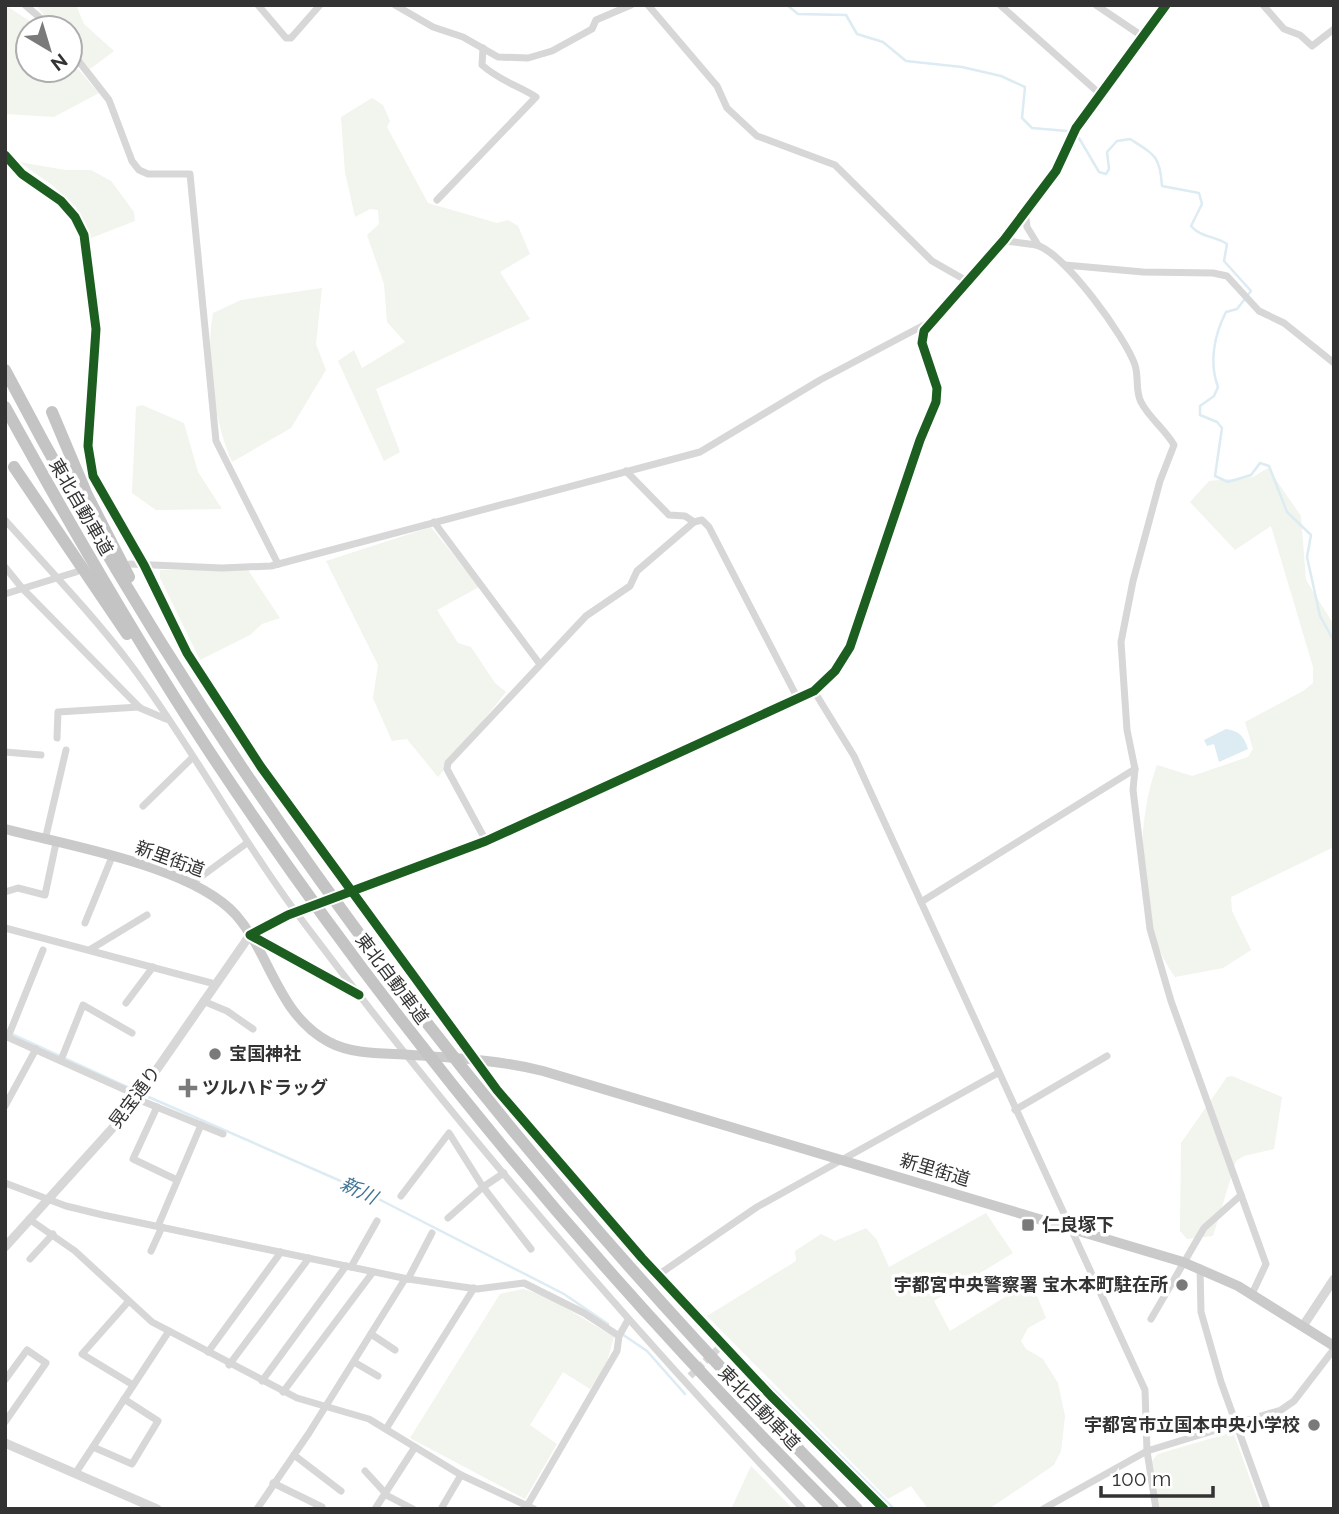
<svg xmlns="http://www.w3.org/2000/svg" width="1339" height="1514" viewBox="0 0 1339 1514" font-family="Raleway,'Noto Sans JP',sans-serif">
  <rect width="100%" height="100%" fill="#fff"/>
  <g fill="#f1f5ed">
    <path d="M5,5L40,28H28V70H70V60L99,93L54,117L6,114Z"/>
    <path d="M36,5H76L84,24L114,51L90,69L70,46V28H54Z"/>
    <path d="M372,98L383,105L390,121L387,127L428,203L497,223L508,220L518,226L530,254L500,272L530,319L376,389L400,452L384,461L338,361L354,350L362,368L405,342L387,322L384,284L367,235L379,224L378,210L370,209L355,217L345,172L341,117Z"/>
    <path d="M19,162L65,170H91L111,181L134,212L135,221L91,238L76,207L52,185Z"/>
    <path d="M322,288L316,344L326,370L291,428L232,462C214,420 205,359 213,313L241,300Z"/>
    <path d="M142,405L184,423L198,472L222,509L156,510L132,493L136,407Z"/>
    <path d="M1268,468L1301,516L1306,580L1334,625V847L1231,897L1232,911L1251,950L1223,968L1175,977C1136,923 1134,827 1157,765L1192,776L1248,757L1253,749L1245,722L1303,691L1313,683V667L1271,526L1235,550L1190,502L1209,481L1253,477Z"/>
    <path d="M431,527L479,587L437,610L458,643L471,647L495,683L506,692L438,777L407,739L392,741L373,698L378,665L326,561Z"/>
    <path d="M160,570H248L280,618L262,624L250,635L200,660L160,578Z"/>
    <path d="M1232,1076L1282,1097L1274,1149L1244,1156L1236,1161L1213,1236L1187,1239L1180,1231L1181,1143L1227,1077Z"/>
    <path d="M986,1213L1013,1253L934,1301L950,1331L1031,1281L1046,1318L1028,1328L1021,1341L1026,1349L1043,1359L1058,1383L1065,1416L1061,1451L1054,1465L989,1509H928L911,1486L888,1499L707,1316L796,1261L795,1251L821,1234L835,1241L866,1228L877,1240L889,1267Z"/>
    <path d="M523,1289L546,1296L614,1337L605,1369L590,1389L563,1372L530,1425L557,1444L525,1499L410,1438L500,1294Z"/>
    <path d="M1233,1432L1261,1509H1158L1151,1462L1158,1454Z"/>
    <path d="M751,1466L793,1509H731Z"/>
  </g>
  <path fill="#ddebf3" d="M1226,729C1240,731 1244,737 1248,749L1219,762L1214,744L1207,746L1204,740Z"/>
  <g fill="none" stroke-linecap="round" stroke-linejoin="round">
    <g stroke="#ddebf3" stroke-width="2.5">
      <path d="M787,5L798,14L846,15L857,34L883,42L906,61L962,67L1001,76L1025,87L1022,118L1032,128L1067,131L1079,138L1099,172L1106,174L1109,169L1107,152L1117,141L1130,139C1155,155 1160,156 1162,186L1199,193L1202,204L1191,226C1200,237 1215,236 1227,244L1224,261L1251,291L1237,309L1226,312C1214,335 1209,363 1218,387L1214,396L1200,406V415L1217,422L1222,428L1215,476L1228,482L1251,475L1260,463L1269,466L1287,512L1311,535L1307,557L1320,616L1334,641"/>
      <path d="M5,1031L138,1092"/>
      <path d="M144,1095L359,1189L564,1294L608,1324"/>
      <path d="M622,1334L647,1351L685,1394"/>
      <path d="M761,1377L894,1509"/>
    </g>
    <g stroke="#d6d6d6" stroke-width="7" stroke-dasharray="7 3.5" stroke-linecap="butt">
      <path d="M305,911L337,897"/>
      <path d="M690,1376L718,1349"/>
    </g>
    <g stroke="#d7d7d7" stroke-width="7">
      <path d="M25,5L52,28"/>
      <path d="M258,5L286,38H291L320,5"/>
      <path d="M395,5L433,27L463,37L498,57L528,58L552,51L592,29L596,20L631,5"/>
      <path d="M648,5L717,86L727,108L757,136L835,165L932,261L967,281"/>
      <path d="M1000,5L1100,94"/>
      <path d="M1096,5L1142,36"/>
      <path d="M1263,5L1284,29L1300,35L1312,46L1334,29"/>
      <path d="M70,50L109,100L132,161L139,170L148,174H190L216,441L278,564"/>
      <path d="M5,155L22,174L61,201L75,217L84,235L96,329L88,446L93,476L144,565L187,653L261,767L497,1090L642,1258L771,1396L884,1509"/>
      <path d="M437,200L536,97C517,85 500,81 482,65L483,48"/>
      <path d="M1025,211L1027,227L1038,245"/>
      <path d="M1004,240C1015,243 1026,243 1036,245C1064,252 1126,338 1135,365C1139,377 1135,391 1141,402C1149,418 1165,429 1174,445L1160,481L1133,581L1121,642L1127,730L1135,769L1133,790L1150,929L1171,1001L1266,1264L1252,1294"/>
      <path d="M1065,265L1143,272L1213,273L1227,276L1259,311L1284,323L1334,363"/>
      <path d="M626,471L669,515L685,516L694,522L702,520L709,527L798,699"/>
      <path d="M5,520C48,568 93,615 131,665C191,745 238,835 298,915C454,1123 624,1320 803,1509"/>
      <path d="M434,522L539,663"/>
      <path d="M130,564L222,568L271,566L700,452L820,380L926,324"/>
      <path d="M5,567L22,588L140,708L166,719"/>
      <path d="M5,594L76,572"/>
      <path d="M814,691L854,756L1145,1390L1147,1451L1156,1509"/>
      <path d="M57,738L58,712L139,707"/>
      <path d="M5,752L41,755"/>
      <path d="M143,806L192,758"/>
      <path d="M45,840L66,750"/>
      <path d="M486,841L447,769L448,763L586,616L630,586L637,571L694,522"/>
      <path d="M191,884L247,843"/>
      <path d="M5,892L18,888L45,895L56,843"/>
      <path d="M343,895L486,841L814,691L835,671L850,647L920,440L936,402L937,388L922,343L924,331L1004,240L1056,171L1076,128L1166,5"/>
      <path d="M921,902L1135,769"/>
      <path d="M305,911L288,915L250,935L355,993"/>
      <path d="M85,923L112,857"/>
      <path d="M5,928L215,984"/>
      <path d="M91,949L147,915"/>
      <path d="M203,1001L227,1011L253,1029"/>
      <path d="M126,1003L153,967"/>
      <path d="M5,1036L139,1096"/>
      <path d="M8,1037L43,950"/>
      <path d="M61,1060L83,1005L132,1033"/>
      <path d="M137,1099L223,1134"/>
      <path d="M5,1106L36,1049"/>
      <path d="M157,1107L133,1159L177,1180"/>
      <path d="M1015,1110L1107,1056"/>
      <path d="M5,1183L66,1206L103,1215L408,1279L477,1289L524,1283L584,1313L619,1336"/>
      <path d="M401,1196L449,1133L483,1187L504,1173"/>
      <path d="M448,1218L483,1187L531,1249"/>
      <path d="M29,1219L75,1251L152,1322L297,1398L369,1419L461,1475L534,1509"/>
      <path d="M158,1226L201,1125"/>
      <path d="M151,1251L162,1227"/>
      <path d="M30,1259L53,1234"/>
      <path d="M351,1267L377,1221"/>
      <path d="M1200,1268L1201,1312L1221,1382L1267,1509"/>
      <path d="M658,1275L757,1207L998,1073"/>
      <path d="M408,1279L432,1233"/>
      <path d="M128,1302L82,1354L133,1385"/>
      <path d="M1151,1319L1204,1228L1241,1195"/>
      <path d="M371,1334L395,1350"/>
      <path d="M208,1352L281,1252"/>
      <path d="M354,1362L378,1376"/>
      <path d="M229,1365L309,1258"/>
      <path d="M5,1380L27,1350L46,1363L5,1422"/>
      <path d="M262,1381L346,1266"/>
      <path d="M283,1392L373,1272"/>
      <path d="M386,1429L474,1288"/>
      <path d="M93,1447L132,1464L158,1421L124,1399"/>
      <path d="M294,1455L341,1491"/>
      <path d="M365,1471L388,1496L413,1509"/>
      <path d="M75,1474L169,1331"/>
      <path d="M273,1483L322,1507"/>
      <path d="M527,1506L617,1351L619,1336L628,1320"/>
      <path d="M257,1509L309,1433L405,1279"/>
      <path d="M375,1509L415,1447"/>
      <path d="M441,1509L461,1475"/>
      <path d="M1043,1509L1147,1451L1281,1410L1294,1401L1334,1349"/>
    </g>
    <g stroke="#d7d7d7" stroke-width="9">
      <path d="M5,1247L128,1111L250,935"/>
      <path d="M1303,1326L1334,1279"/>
      <path d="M5,1443L157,1509"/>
    </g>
    <path stroke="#cacaca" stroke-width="10" d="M5,829C69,846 192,866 236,915C271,955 278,1015 329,1042C353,1055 385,1053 412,1055C456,1058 500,1060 543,1071L1183,1262L1238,1286L1334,1346"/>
    <g stroke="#c4c4c4" stroke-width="12">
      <path d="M5,370C228,797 519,1169 857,1509"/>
      <path d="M5,407C69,523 135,638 207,748C389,1024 600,1276 833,1509"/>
      <path d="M52,412L87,495L129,577"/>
      <path d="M14,467L127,634"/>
    </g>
    <g stroke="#fff" stroke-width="13">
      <g id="cycleway">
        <path d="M5,155L22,174L61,201L75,217L84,235L96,329L88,446L93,476L144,565L187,653L261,767L497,1090L642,1258L771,1396L884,1509"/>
        <path d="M359,995L250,935L288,915L486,841L814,691L835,671L850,647L920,440L936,402L937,388L922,343L924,331L1004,240L1056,171L1076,128L1166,5"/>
      </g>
    </g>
    <use href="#cycleway" stroke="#1b5e20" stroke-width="9"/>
  </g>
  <g fill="#7a7a7a" stroke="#fff" stroke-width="2.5">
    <circle cx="215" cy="1054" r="7"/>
    <path d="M184.5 1077.5h7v7h7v7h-7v7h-7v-7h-7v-7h7z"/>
    <rect x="1021" y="1218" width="14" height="14" rx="3.5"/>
    <circle cx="1182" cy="1285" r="7"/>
    <circle cx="1314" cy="1425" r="7"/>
  </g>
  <g text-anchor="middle" stroke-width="7" stroke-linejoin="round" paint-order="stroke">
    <g font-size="18" fill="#333" stroke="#fff">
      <text transform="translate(81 507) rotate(60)" y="6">東北自動車道</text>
      <text transform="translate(170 859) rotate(20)" y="6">新里街道</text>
      <text transform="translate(392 979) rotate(53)" y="6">東北自動車道</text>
      <text transform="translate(135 1097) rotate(-53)" y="6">晃宝通り</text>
      <text transform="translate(935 1170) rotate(17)" y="6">新里街道</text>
      <text transform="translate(759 1408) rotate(46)" y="6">東北自動車道</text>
    </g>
    <g font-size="18" font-weight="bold" fill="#333" stroke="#fff" text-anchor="start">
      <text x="229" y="1060">宝国神社</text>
      <text x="202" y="1094">ツルハドラッグ</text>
      <text x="1042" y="1231">仁良塚下</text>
      <text x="1168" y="1291" text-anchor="end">宇都宮中央警察署 宝木本町駐在所</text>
      <text x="1300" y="1431" text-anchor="end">宇都宮市立国本中央小学校</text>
    </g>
    <g font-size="19" font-style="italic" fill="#3f7597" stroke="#fff">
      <text transform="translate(359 1190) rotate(26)" y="7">新川</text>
    </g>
  </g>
  <rect width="1339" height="1514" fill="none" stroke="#333333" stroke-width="14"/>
  <g transform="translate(49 49) rotate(142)"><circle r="33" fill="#ffffff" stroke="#adadad" stroke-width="2"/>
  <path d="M0-5L12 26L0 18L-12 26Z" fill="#7a7a7a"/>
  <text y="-10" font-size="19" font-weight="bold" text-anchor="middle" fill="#333333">N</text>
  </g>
  <path d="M1101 1486v10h112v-10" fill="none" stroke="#333333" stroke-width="3.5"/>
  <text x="1112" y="1486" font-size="21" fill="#333333" stroke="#ffffff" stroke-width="5" paint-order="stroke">100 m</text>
</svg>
